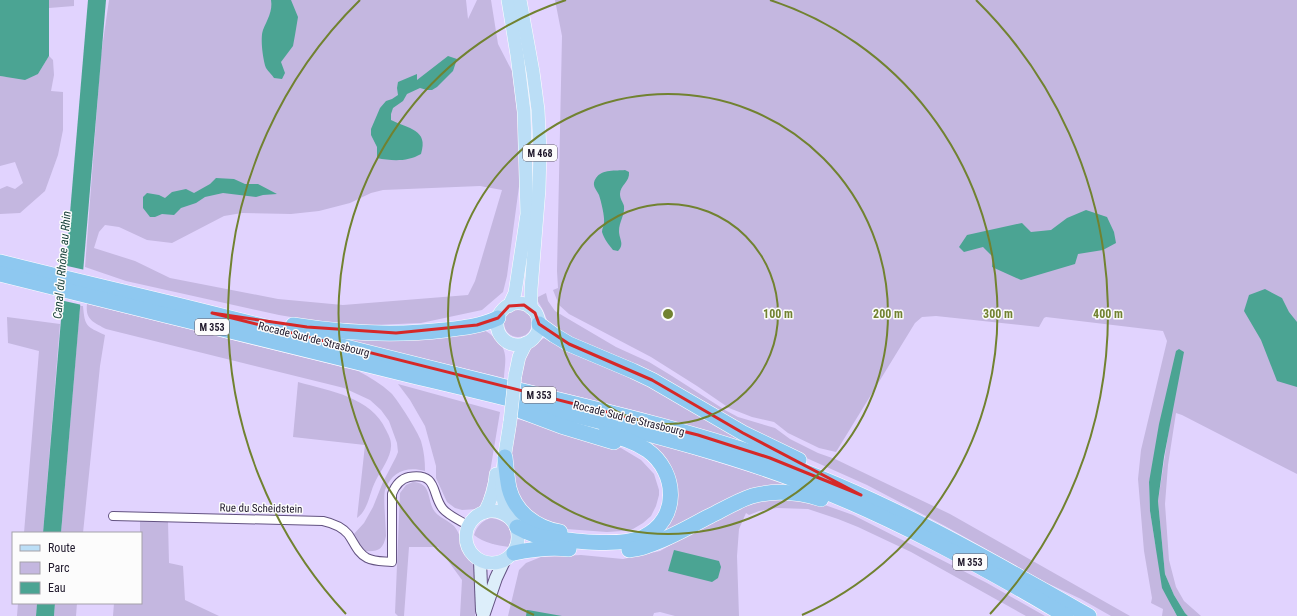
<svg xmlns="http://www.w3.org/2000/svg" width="1297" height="616" viewBox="0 0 1297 616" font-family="'Roboto Condensed',sans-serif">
  <rect width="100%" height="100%" fill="#e1d3fe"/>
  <g fill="#c4b7e0" fill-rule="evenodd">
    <path d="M49,0H74V6L49,8Z"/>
    <path d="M109,0H466L468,19L477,0H491L498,44L512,71L520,135V179L507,276L503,292L482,310L421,323L352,326L326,323L279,315L126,281L85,267L101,55ZM480,186L502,190L475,281L468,295L343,305L278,299L170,278L135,261L94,248L99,232L105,225L119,227L147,240L172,243L224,216L242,213L291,214L319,211L350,203L371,193L383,190Z"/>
    <path d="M555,0H1297V474L1182,415L1176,413L1168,465L1165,504L1169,560L1176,587L1184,601L1201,616H1188L1185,613L1174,595L1165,574L1158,501L1172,409L1149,482L1150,511L1155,543L1173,609L1177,616H1162L1163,609L1151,603L1152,598L1144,551L1138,479L1141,450L1167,341L1163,331L1046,317L1044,318L1039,327L936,316L922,317L915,323L836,452L819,448L788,433L774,422L752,417L729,408L697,386L651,357L569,314L559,305L553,290L558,288L557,271L562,36Z"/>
    <path d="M49,56L53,60L54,75L51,91L63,92V130L58,155L45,191L20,213L0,214V189L7,186L15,189L23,183L15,162L0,166V76L6,77L38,74Z"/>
    <path d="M546,293L548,301L555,311L565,317L616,347L649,362L672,376L725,410L738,417L775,428L790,439L818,453L835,459L950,514L1130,616H1111L1081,599L1047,583L945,526L867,485L784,448L576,342L549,325L543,310L536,298Z"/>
    <path d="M87,304L358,371C370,377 381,384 391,393C398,400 418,432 421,441C424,451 425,461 425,471C407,466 392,471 385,490C383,496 386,527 386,536C383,550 378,552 364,551L357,543L353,535L364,523L373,507L383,482L396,457L398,452L397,443L389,421L381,410L370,400L344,388L106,329C94,322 85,320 87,304Z"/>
    <path d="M80,306H83C85,327 86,326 105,335L100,366L83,533H61Z"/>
    <circle cx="518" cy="323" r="14"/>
    <path d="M7,317L60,324L43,533H24L39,351L8,343Z"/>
    <path d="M483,330C489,332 491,335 496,339C509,351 505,362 504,378L314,332Z"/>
    <path d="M544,338L633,375L751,444V447L688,426L641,412L520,382L525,352Z"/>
    <path d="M298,382C330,391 371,397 386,430C388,434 391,439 391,444C392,456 381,470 376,480C369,493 369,509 357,518L365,445L293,437Z"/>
    <path d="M398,384L500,412L489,478L482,504L477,509L462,510L455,508L447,502L436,478V466L425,426L410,400Z"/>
    <path d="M514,418L621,448L641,460L654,474L659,490V495L656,506L651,516L643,523L633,529L622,531L607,532L566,529L542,522L518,500L510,471Z"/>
    <path d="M637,439L656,443L787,484L785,487L655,537L675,496Z"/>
    <path d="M413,482C431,483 427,497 433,509C437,517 448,520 454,526C460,533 461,541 463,549C464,556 472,560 475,567C480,579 476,603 475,616H460L462,580L438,547H409L404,616H398L395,613L400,493L406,485Z"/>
    <path d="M767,498L808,499L853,515L987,583L1045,616H1026L911,552L858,527L838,519L808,509L777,508L759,511L749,515L746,513L739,529L737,556L739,616H675L660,612L654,613L653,616H508L519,570L526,563L541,557L581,555L623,559L660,551L739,506Z"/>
    <path d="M490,518C506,519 519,532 509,547C496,545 484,543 474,535C477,526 481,522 490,518Z"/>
    <path d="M140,520L168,521L169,563L183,566L185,600L219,616H113L114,603H141V533H140Z"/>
    <path d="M18,603H37L36,616H17Z"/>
    <path d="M55,603H77L76,616H54Z"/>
  </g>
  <g fill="#4ba493">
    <path d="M0,0H49V56L38,74L25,80L0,76Z"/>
    <path d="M88,0H106L61,533H43Z"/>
    <path d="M271,0H291L298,17L295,35L293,46L281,62L285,73L282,79L274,78C272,75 268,71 266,68C263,60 260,38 263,30C267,20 273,11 271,0Z"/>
    <path d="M448,56L457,59L453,71L437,87L432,90H427L420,88L407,94L403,101L393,108L391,114V120C408,129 429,129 421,154C407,162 392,161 377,158V147L371,135V129L380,108L386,101L392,99L398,95L397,88L398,82L417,74V80Z"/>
    <path d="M625,170L629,172C630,182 620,185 620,194C620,199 623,202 624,206C625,215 619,222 619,231C619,239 625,244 618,251L613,250C609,245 604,239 602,232C602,228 604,226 604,223C605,217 601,201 599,195C596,189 591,185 596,178C602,169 616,171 625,170Z"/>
    <path d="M216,178L234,179L245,184H258L277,194L263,195L256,197L223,193L205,197L196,203L181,208L174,215L162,214L155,217H150L143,208V197L147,193L159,195L165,198L172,192L186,189L194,193L210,184Z"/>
    <path d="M1086,210L1107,217L1114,232L1116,243L1103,250L1078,254L1075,264L1021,280L992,267L993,257L983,247L964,252L959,247L967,235L1022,223L1031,232L1051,230L1067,218Z"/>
    <path d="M1265,289L1282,298L1289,312L1297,322V387L1277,381L1261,340L1244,311L1249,295Z"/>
    <path d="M1179,349L1184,352L1164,457L1158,501L1165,574L1174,595L1185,613L1188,616H1177L1162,588L1150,511L1149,482L1159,424L1176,351Z"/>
    <path d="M674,550L719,561L721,567L718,578L712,582L668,571Z"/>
    <path d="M37,603H55L54,616H36Z"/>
    <path d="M527,610H528L562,616H526Z"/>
  </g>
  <path fill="#e1d3fe" d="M63,265L85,270L82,305L60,300Z"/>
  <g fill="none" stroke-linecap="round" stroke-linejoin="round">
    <g stroke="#625280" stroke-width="10">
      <path id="street" d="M113,516L323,521C332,523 341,526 348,534C354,542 357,553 367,558C375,562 384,561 392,562V494C395,486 400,479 409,477C439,472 431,495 443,509C449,516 461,521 469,526"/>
    </g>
    <g stroke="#625280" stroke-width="14">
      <g id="secondary">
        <path d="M480,561L482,611"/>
        <path d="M483,616L496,578L504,561"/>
      </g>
    </g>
    <g stroke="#fff" stroke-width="14">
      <g id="primary">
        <path d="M508,0L517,55L524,112L527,214L515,293L509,306"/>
        <path d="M520,0L533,72L538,110L540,151L539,189L531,289V308"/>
        <circle cx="518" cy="324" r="21"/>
        <path d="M515,376L519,357L526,343"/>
        <circle cx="492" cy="537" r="26"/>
        <path d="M485,512C491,500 495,488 496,474"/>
        <path d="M508,516C496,490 506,450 510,422"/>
      </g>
    </g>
    <g stroke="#fff" stroke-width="16">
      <g id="highway">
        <path d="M0,262C71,280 143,296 214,314C307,337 401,361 494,384C586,407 679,427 768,458C881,497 985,557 1089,616"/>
        <path d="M0,274C139,308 278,344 417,377C478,391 538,406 598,421C664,438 729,455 793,479C889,515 978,564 1066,616"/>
        <path d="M539,324L554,335L569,344L633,371L652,380L743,433L799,460"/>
        <path d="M293,325C343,333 394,336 445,330C463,328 481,326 498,318"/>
        <path d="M521,411L561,426L614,442"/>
        <path d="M505,457C506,467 507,478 509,488C515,512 536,528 560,532"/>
        <path d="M517,527L527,532L537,536C565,540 618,548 643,537C680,520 678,472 647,450C635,442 620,437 605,434"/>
        <path d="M629,550C635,549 643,548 649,545C671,538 690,526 710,516C724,509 737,501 752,496C774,490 799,492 821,499"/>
        <path d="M514,553C532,549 550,547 569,549"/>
      </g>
    </g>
    <use href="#street" stroke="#fff" stroke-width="8"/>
    <use href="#secondary" stroke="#ddeefa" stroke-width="12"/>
    <use href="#primary" stroke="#bbdef6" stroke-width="13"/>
    <use href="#highway" stroke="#8ec8f0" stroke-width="15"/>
    <g stroke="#fff" stroke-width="14" stroke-linecap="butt">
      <path id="primary-bridge" d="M510,422L515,376"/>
    </g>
    <use href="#primary-bridge" stroke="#bbdef6" stroke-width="13"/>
  </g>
  <path fill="none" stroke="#d62828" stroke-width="3" stroke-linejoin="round" d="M524,305L535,313L539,324L569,344L652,380L743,433L861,495L770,458L698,435L212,313L307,327L396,333L477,325L498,318L509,306Z"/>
  <g fill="none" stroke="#718230" stroke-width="2">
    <circle cx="668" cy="314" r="110"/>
    <circle cx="668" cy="314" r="220"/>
    <path d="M534 615A330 330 0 0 1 566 0M770 0A330 330 0 0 1 802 615"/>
    <path d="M346 614A440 440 0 0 1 360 0M976 0A440 440 0 0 1 990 614"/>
  </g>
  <g text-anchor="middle" stroke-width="3" stroke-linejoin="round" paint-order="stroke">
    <g fill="#fcfcfc" stroke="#625d6a" stroke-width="1">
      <rect x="523" y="145" width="34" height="16" rx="3"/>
      <rect x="195" y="319" width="34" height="16" rx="3"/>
      <rect x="522" y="387" width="34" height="16" rx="3"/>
      <rect x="953" y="554" width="34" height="16" rx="3"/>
    </g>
    <g font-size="10" font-weight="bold" fill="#20192c">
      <text x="540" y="157">M 468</text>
      <text x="212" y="331">M 353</text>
      <text x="539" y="399">M 353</text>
      <text x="970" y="566">M 353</text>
    </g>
    <g font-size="11" fill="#20192c" stroke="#fcfcfc">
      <text transform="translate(314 339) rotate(14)" y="4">Rocade Sud de Strasbourg</text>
      <text transform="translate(629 418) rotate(14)" y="4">Rocade Sud de Strasbourg</text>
      <text transform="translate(261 508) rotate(1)" y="4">Rue du Scheidstein</text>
    </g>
    <g font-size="12" font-style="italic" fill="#163f38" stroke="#fcfcfc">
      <text transform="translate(62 265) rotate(-85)" y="4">Canal du Rhône au Rhin</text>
    </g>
  </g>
  <circle cx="668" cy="314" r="6" fill="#718230" stroke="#fcfcfc" stroke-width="2"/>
  <g font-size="12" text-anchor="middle" font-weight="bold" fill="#718230" stroke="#fcfcfc" stroke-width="3" stroke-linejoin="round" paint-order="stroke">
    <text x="778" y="318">100 m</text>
    <text x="888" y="318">200 m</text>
    <text x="998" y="318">300 m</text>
    <text x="1108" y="318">400 m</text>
  </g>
  <rect x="12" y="532" width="130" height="72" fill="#fcfcfc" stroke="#a4a1a9"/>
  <rect x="20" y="545" width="20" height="6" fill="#bbdef6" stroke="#a4a1a9"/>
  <text x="48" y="552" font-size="12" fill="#20192c">Route</text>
  <rect x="20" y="562" width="20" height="12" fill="#c4b7e0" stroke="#a4a1a9"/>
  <text x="48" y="572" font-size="12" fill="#20192c">Parc</text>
  <rect x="20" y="582" width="20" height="12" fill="#4ba493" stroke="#a4a1a9"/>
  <text x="48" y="592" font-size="12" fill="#20192c">Eau</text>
</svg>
